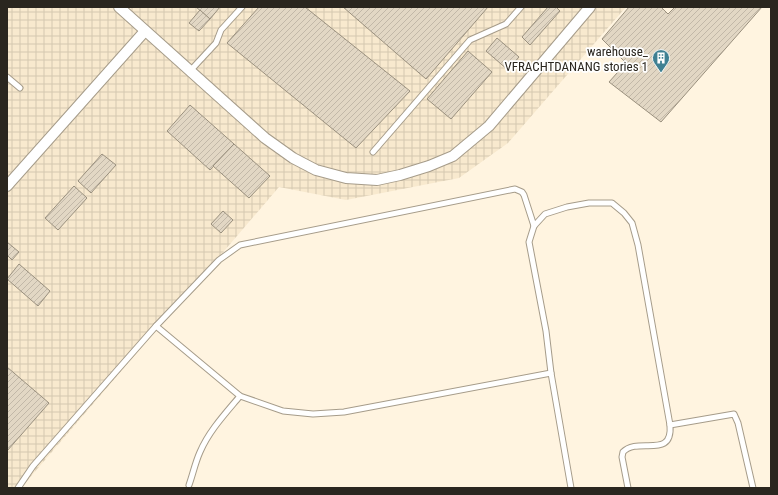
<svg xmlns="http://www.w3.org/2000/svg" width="778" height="495" viewBox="0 0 778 495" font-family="'Roboto Condensed',sans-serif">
  <defs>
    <pattern id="industrial-grid" width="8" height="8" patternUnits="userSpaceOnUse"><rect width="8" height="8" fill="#f8e9ce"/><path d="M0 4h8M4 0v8" fill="none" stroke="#d5c8b0"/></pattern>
    <pattern id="building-hatch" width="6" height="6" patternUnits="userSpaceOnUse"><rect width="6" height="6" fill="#e2d7c4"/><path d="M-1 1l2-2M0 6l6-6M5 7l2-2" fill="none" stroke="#c2b8a8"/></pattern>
  </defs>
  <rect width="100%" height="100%" fill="#fff4e0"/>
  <path fill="url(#industrial-grid)" d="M7,7H626L508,143L459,178L346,200L279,187L21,488H7Z"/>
  <g fill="url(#building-hatch)" stroke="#9a907e">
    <path d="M196,7H220L210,19Z"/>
    <path d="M259,7H305L410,91L356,148L227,43Z"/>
    <path d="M343,7H488L426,79Z"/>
    <path d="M548,7H556L560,11L530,45L522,37Z"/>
    <path d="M629,7H661L668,14L675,7H762L661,122L609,82L626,63L602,39Z"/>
    <path d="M200,10L210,19L199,31L189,23Z"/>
    <path d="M497,38L519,57L508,70L486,51Z"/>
    <path d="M468,51L492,72L451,119L427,99Z"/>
    <path d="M190,105L234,144L210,170L167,131Z"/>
    <path d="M234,144L270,176L249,198L213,166Z"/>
    <path d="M102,154L116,165L91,193L78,181Z"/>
    <path d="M74,186L87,198L58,230L45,218Z"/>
    <path d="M223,211L233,220L221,233L211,224Z"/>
    <path d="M7,242L19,252L12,260L7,255Z"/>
    <path d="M19,264L50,291L38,306L7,279Z"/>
    <path d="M7,367L49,403L7,451Z"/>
  </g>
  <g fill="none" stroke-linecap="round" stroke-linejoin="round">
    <g stroke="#a69c8a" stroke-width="7">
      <g id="service">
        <path d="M190,71L216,43L221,30L242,7"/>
        <path d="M7,77L20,88"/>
        <path d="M373,152L470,40L506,24L521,7"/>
        <path d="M156,326L240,396L283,411L313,414L344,412L551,373L571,488"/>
        <path d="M551,373L546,331L529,242L534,226L545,214L567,207L589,203H612L624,213L632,223L638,245L670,425L734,414L738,423L753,488"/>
        <path d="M189,485C193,474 195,463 200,452C209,431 225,414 240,396"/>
        <path d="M18,488L33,466L156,326L219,260L240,245L515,189L522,192L524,195L534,226"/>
        <path d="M628,488L622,457L623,452C638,436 673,460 670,425"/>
      </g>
    </g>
    <g stroke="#a69c8a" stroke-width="12">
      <g id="minor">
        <path d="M119,7L265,138L293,158L316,170L346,178L377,180L400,175L429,166L453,156L489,126L590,7"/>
        <path d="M7,186L145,31"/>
      </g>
    </g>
    <use href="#service" stroke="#fff" stroke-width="5"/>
    <use href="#minor" stroke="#fff" stroke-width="10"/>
  </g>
  <defs>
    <g id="building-pin" transform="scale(0.9)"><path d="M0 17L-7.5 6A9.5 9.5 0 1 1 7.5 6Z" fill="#3f8092" stroke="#fff"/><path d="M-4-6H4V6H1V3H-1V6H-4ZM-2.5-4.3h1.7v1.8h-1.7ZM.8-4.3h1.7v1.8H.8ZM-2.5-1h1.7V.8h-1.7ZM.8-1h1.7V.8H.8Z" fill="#fff"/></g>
  </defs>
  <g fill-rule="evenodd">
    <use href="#building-pin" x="661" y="58"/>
  </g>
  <g text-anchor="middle" stroke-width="3.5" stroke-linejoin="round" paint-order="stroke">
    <g font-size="13" fill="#2a261f" stroke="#fff" text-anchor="end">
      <text x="648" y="56">warehouse_<tspan x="648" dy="15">VFRACHTDANANG stories 1</tspan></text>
    </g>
  </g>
  <rect width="778" height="495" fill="none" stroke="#2a261f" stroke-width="16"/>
</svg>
